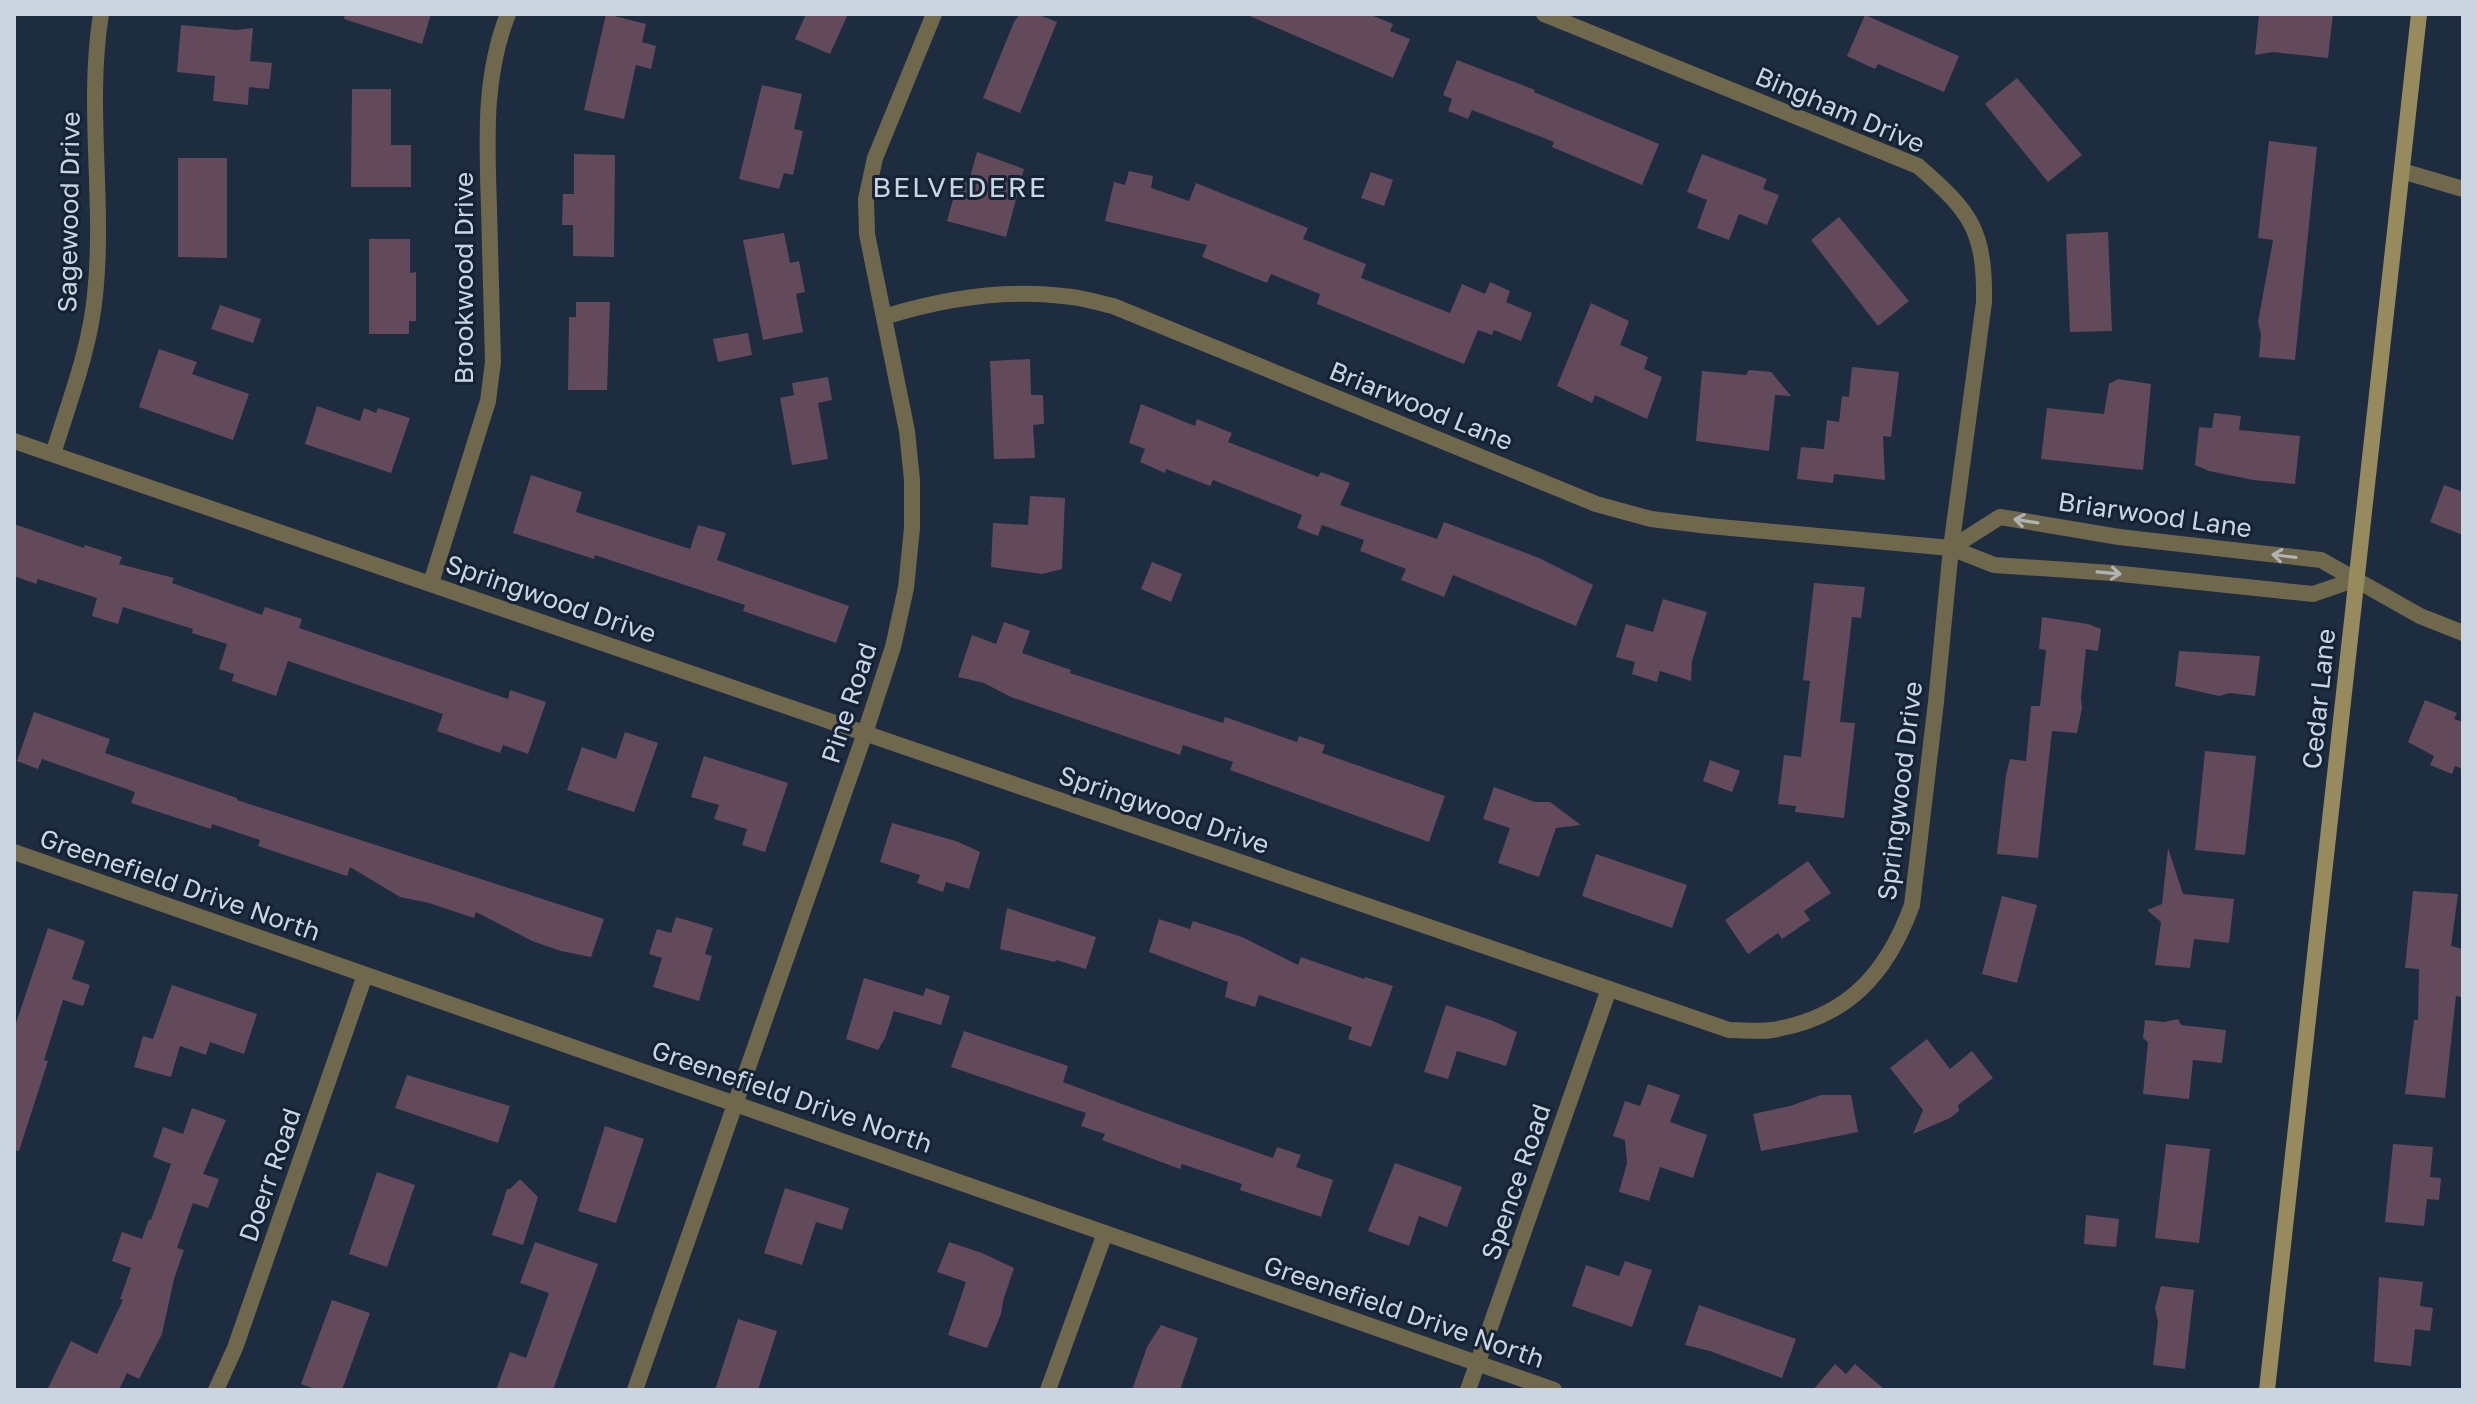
<svg xmlns="http://www.w3.org/2000/svg" width="2477" height="1404" viewBox="0 0 2477 1404" font-family="'Golos Text',sans-serif">
  <rect width="100%" height="100%" fill="#1d2c3f"/>
  <g fill="#624a5a">
    <path d="M345,14H431L422,44L344,19Z"/>
    <path d="M606,14L646,24L642,42L656,46L651,69L636,65L624,119L584,110Z"/>
    <path d="M806,14H848L830,54L795,39Z"/>
    <path d="M1020,14H1037L1057,22L1020,113L983,98L1014,22Z"/>
    <path d="M1245,14H1369L1393,24L1390,31L1410,39L1393,78Z"/>
    <path d="M2259,14H2333L2328,58L2273,52L2255,55Z"/>
    <path d="M1865,15L1959,56L1944,92L1878,64L1875,69L1847,56Z"/>
    <path d="M181,25L236,30L253,28L250,61L272,63L269,89L249,87L248,105L213,101L215,76L177,72Z"/>
    <path d="M1457,60L1535,90L1534,92L1659,144L1642,185L1552,147L1554,142L1472,110L1468,119L1448,111L1452,99L1443,95Z"/>
    <path d="M2017,78L2082,155L2048,182L1985,104Z"/>
    <path d="M762,85L802,94L794,129L803,131L793,175L784,173L779,189L739,179Z"/>
    <path d="M352,89H391V145H411V187H351Z"/>
    <path d="M2269,141L2317,147L2295,360L2259,357L2261,335L2258,322L2273,240L2258,238Z"/>
    <path d="M977,152L1024,169L1006,237L947,221L959,178L969,181Z"/>
    <path d="M574,154L615,155L614,257L573,256V225H562L563,194H574Z"/>
    <path d="M1702,154L1767,179L1763,189L1779,195L1767,225L1739,214L1729,240L1697,228L1707,200L1687,192Z"/>
    <path d="M178,158H227V258L178,257Z"/>
    <path d="M1129,171L1153,176L1151,188L1189,201L1196,183L1308,228L1303,239L1366,264L1361,278L1450,313L1462,284L1485,294L1490,282L1510,291L1506,302L1532,313L1521,341L1494,330L1492,335L1478,330L1464,364L1317,304L1320,294L1271,274L1267,283L1202,257L1207,245L1105,221L1114,182L1125,185Z"/>
    <path d="M1371,172L1393,180L1384,206L1361,198Z"/>
    <path d="M1839,217L1909,301L1878,326L1811,240Z"/>
    <path d="M2108,232L2112,331L2070,332L2066,234Z"/>
    <path d="M784,233L790,263L799,261L805,292L796,294L803,332L763,340L743,240Z"/>
    <path d="M369,239H410V273L416,272V321H409V334H369Z"/>
    <path d="M576,302H610L607,390H568L569,317H576Z"/>
    <path d="M1591,303L1629,321L1620,345L1648,357L1644,369L1662,377L1647,419L1595,395L1592,403L1557,386Z"/>
    <path d="M220,305L261,319L253,343L211,329Z"/>
    <path d="M748,333L752,355L718,362L713,339Z"/>
    <path d="M159,349L197,362L192,374L249,394L233,440L139,407Z"/>
    <path d="M1030,359L1031,395H1043L1044,424L1033,425L1035,458L994,459L990,361Z"/>
    <path d="M1852,367L1899,372L1891,437L1883,436L1885,480L1834,474L1833,483L1797,479L1801,447L1824,449L1827,420L1839,422L1842,396L1849,397Z"/>
    <path d="M1749,370L1771,372L1791,396L1775,395L1769,451L1696,441L1702,371L1746,375Z"/>
    <path d="M828,377L832,400L818,403L828,459L792,465L780,398L794,395L792,383Z"/>
    <path d="M2118,379L2151,384L2143,470L2041,459L2047,408L2104,414L2109,384Z"/>
    <path d="M1141,404L1195,426L1197,419L1232,433L1228,442L1318,477L1321,472L1350,483L1340,505L1437,539L1444,522L1539,558L1593,585L1576,626L1453,575L1444,597L1401,580L1406,569L1360,551L1364,540L1322,525L1318,536L1297,528L1302,515L1213,480L1210,486L1166,469L1165,473L1140,462L1145,449L1129,443Z"/>
    <path d="M317,406L360,421L364,408L376,413L378,408L410,418L391,473L305,444Z"/>
    <path d="M2214,413L2241,416L2239,430L2300,436L2295,484L2253,480L2209,471L2195,465L2199,427L2212,428Z"/>
    <path d="M531,475L582,492L576,512L690,549L698,525L726,533L717,560L849,606L836,643L743,611L745,605L595,555L594,559L513,533Z"/>
    <path d="M2444,485L2463,492V535L2430,522Z"/>
    <path d="M1030,496L1065,498L1062,569L1042,574L991,567L993,523L1028,525Z"/>
    <path d="M14,524L84,548L85,545L122,557L119,564L174,578L172,583L262,615L265,607L302,619L299,628L508,699L510,690L546,702L528,754L503,745L500,753L437,731L443,714L288,661L276,696L232,681L234,674L219,669L227,644L192,633L193,629L123,607L118,624L92,616L97,598L38,579L36,584L14,576Z"/>
    <path d="M1152,562L1182,574L1171,602L1141,589Z"/>
    <path d="M1814,583L1865,587L1861,618L1852,617L1840,722L1855,723L1844,818L1795,812L1796,806L1778,804L1784,755L1801,757L1810,681L1803,680Z"/>
    <path d="M1663,599L1707,612L1692,661L1691,681L1660,671L1657,682L1632,674L1635,662L1616,657L1626,624L1653,632Z"/>
    <path d="M2042,617L2088,624L2101,629L2098,651L2086,649L2081,698L2082,708L2077,733L2052,731L2038,858L1997,854L2006,775L2010,759L2026,761L2031,706H2040L2046,650L2039,649Z"/>
    <path d="M1004,622L1030,631L1022,653L1071,670L1070,673L1223,723L1225,717L1297,742L1299,736L1325,745L1322,753L1445,796L1429,842L1230,770L1233,762L1183,745L1180,755L1011,697L984,683L958,677L972,635L996,644Z"/>
    <path d="M2179,651L2260,656L2255,696L2230,693L2219,696L2175,686Z"/>
    <path d="M2425,700L2457,713L2454,719L2463,722V769L2455,766L2452,774L2430,765L2434,756L2408,742Z"/>
    <path d="M34,712L110,739L105,753L237,798V800L604,919L591,957L561,951L532,941L476,912L474,918L429,903L400,897L350,867L347,876L258,846L260,840L212,824L211,829L131,803L135,792L42,759L38,769L17,761Z"/>
    <path d="M625,732L658,743L634,812L567,790L582,747L616,759Z"/>
    <path d="M2205,751L2256,756L2245,855L2195,850Z"/>
    <path d="M704,756L788,783L765,852L742,845L747,829L714,819L719,805L691,797Z"/>
    <path d="M1710,760L1740,771L1732,792L1703,781Z"/>
    <path d="M1494,787L1535,802H1550L1581,825L1556,828L1539,877L1498,863L1510,828L1483,819Z"/>
    <path d="M892,823L956,841L980,852L969,889L946,882L943,892L917,883L920,875L880,862Z"/>
    <path d="M2168,848L2183,894L2234,899L2229,943L2194,939L2190,968L2155,965L2161,922L2147,910L2162,904Z"/>
    <path d="M1596,854L1687,885L1672,928L1582,896Z"/>
    <path d="M1808,861L1831,893L1804,911L1810,920L1782,939L1778,933L1748,954L1725,920Z"/>
    <path d="M2413,891L2458,894L2451,946L2463,949V982L2461,997L2456,996L2445,1098L2405,1094L2414,1020H2418L2419,969L2405,968Z"/>
    <path d="M2002,896L2037,905L2017,983L1982,974Z"/>
    <path d="M1007,908L1096,937L1086,969L1056,960L1055,962L1000,949Z"/>
    <path d="M676,917L713,928L705,954L712,956L699,1001L653,987L662,958L649,954L657,929L671,933Z"/>
    <path d="M1159,919L1190,929L1193,921L1242,937L1298,965L1301,957L1364,979L1365,977L1393,986L1371,1047L1348,1039L1352,1027L1259,995L1255,1007L1225,997L1228,982L1149,952Z"/>
    <path d="M48,928L85,941L72,979L90,985L83,1006L63,1000L44,1060L48,1061L19,1151L14,1150V1029Z"/>
    <path d="M864,978L923,996L926,988L950,996L941,1025L894,1011L885,1038L878,1050L846,1039Z"/>
    <path d="M172,985L257,1014L244,1054L210,1042L206,1055L180,1046L171,1077L134,1067L143,1036L153,1039Z"/>
    <path d="M1446,1005L1493,1021L1517,1032L1506,1066L1457,1051L1448,1079L1424,1072Z"/>
    <path d="M2178,1019L2181,1025L2226,1030L2222,1063L2193,1060L2189,1099L2143,1094L2148,1042L2143,1038L2145,1020L2164,1022Z"/>
    <path d="M964,1031L1068,1066L1063,1082L1138,1110L1273,1158L1277,1147L1301,1155L1296,1167L1333,1180L1321,1217L1240,1190L1242,1184L1182,1164L1180,1169L1102,1140L1105,1134L1081,1126L1086,1113L951,1067Z"/>
    <path d="M1927,1039L1950,1069L1972,1051L1993,1078L1958,1105L1959,1111L1950,1118L1913,1134L1923,1110L1890,1068Z"/>
    <path d="M407,1075L510,1106L498,1143L395,1108Z"/>
    <path d="M1648,1084L1680,1095L1670,1122L1707,1135L1693,1178L1660,1167L1649,1201L1619,1192L1627,1163L1625,1140L1613,1136L1625,1101L1640,1106Z"/>
    <path d="M1821,1095H1851L1858,1132L1761,1151L1753,1114L1790,1106Z"/>
    <path d="M192,1108L226,1120L203,1174L219,1179L208,1208L193,1203L177,1248L184,1250L174,1279L162,1334L139,1379L127,1373L119,1390H47L71,1341L97,1354L123,1300L120,1299L131,1268L112,1261L122,1232L142,1239L149,1219L151,1220L171,1164L153,1157L163,1127L183,1134Z"/>
    <path d="M605,1126L644,1139L616,1223L578,1211Z"/>
    <path d="M2166,1144L2210,1149L2199,1243L2155,1238Z"/>
    <path d="M2393,1144L2433,1147L2430,1177L2441,1178L2439,1200L2427,1199L2424,1226L2385,1222Z"/>
    <path d="M1395,1163L1462,1187L1447,1227L1419,1216L1409,1246L1368,1231Z"/>
    <path d="M377,1172L415,1185L387,1267L349,1254Z"/>
    <path d="M520,1179L538,1197L523,1245L492,1235L507,1189H510Z"/>
    <path d="M785,1188L849,1208L842,1230L816,1222L802,1265L764,1253Z"/>
    <path d="M2086,1215L2119,1219L2116,1247L2084,1244Z"/>
    <path d="M535,1242L598,1264L553,1390H496L510,1352L526,1358L549,1293L520,1283Z"/>
    <path d="M949,1242L982,1253L1014,1268L1003,1301L1001,1314L987,1348L948,1335L966,1282L937,1272Z"/>
    <path d="M1625,1261L1652,1270L1632,1327L1572,1306L1586,1265L1619,1276Z"/>
    <path d="M2379,1277L2423,1282L2420,1306L2433,1308L2430,1331L2415,1329L2411,1366L2374,1362Z"/>
    <path d="M2161,1286L2194,1290L2185,1369L2153,1365L2158,1322L2155,1308Z"/>
    <path d="M332,1300L370,1313L342,1390H318L301,1384Z"/>
    <path d="M1699,1305L1796,1339L1782,1378L1710,1351L1685,1345Z"/>
    <path d="M738,1319L777,1331L758,1390H715Z"/>
    <path d="M1161,1325L1198,1338L1180,1390H1132L1147,1347Z"/>
    <path d="M1835,1364L1846,1374L1855,1364L1885,1390H1813Z"/>
  </g>
  <g fill="none" stroke-linecap="round" stroke-linejoin="round">
    <g stroke="#70684c" stroke-width="16">
      <path d="M2402,171L2463,189"/>
      <path d="M884,317C942,299 1002,289 1063,296C1080,297 1096,302 1113,306L1596,504L1651,519L1709,526L1951,548L1994,565L2112,573L2313,594L2357,579"/>
      <path d="M14,441L1729,1030C1743,1030 1758,1032 1772,1030C1847,1018 1887,974 1912,905L1936,702L1951,548L1984,302C1985,230 1971,212 1918,166L1544,14"/>
      <path d="M53,454C69,402 90,349 95,295C105,201 86,107 101,14"/>
      <path d="M1951,548L2000,517L2119,537L2321,560L2420,616L2463,633"/>
      <path d="M431,583L488,401L493,362C492,310 490,259 489,208C487,142 483,77 508,14"/>
      <path d="M14,852L1554,1390"/>
      <path d="M216,1390L235,1348L365,975"/>
      <path d="M635,1390L865,733L893,647L906,588L912,528V480L907,431L867,234L866,199L875,158L934,14"/>
      <path d="M1048,1390L1105,1233"/>
      <path d="M1468,1390L1609,989"/>
    </g>
    <path stroke="#978a5d" stroke-width="16" d="M2267,1390L2419,14"/>
  </g>
  <defs><path id="oneway-shaft" d="M-6 0H5M1.5-3L5.5 0L1.5 3" fill="none" stroke-width="1.6" stroke-linecap="round" stroke-linejoin="round" transform="scale(2)"/></defs>
  <g stroke="#b0b4b4">
    <use href="#oneway-shaft" transform="translate(2026 521) rotate(-171)"/>
    <use href="#oneway-shaft" transform="translate(2284 556) rotate(-173)"/>
    <use href="#oneway-shaft" transform="translate(2109 573) rotate(5)"/>
  </g>
  <g text-anchor="middle" stroke-width="6" stroke-linejoin="round" paint-order="stroke">
    <g font-size="26" fill="#cbd5e1" stroke="#142235">
      <text transform="translate(1840 110) rotate(23)" y="9">Bingham Drive</text>
      <text transform="translate(69 212) rotate(-89)" y="9">Sagewood Drive</text>
      <text transform="translate(464 278) rotate(-90)" y="9">Brookwood Drive</text>
      <text transform="translate(1421 406) rotate(22)" y="9">Briarwood Lane</text>
      <text transform="translate(2155 515) rotate(8)" y="9">Briarwood Lane</text>
      <text transform="translate(551 599) rotate(19)" y="9">Springwood Drive</text>
      <text transform="translate(2319 699) rotate(-84)" y="9">Cedar Lane</text>
      <text transform="translate(849 703) rotate(-72)" y="9">Pine Road</text>
      <text transform="translate(1900 791) rotate(-83)" y="9">Springwood Drive</text>
      <text transform="translate(1164 810) rotate(19)" y="9">Springwood Drive</text>
      <text transform="translate(180 885) rotate(19)" y="9">Greenefield Drive North</text>
      <text transform="translate(792 1097) rotate(19)" y="9">Greenefield Drive North</text>
      <text transform="translate(270 1175) rotate(-71)" y="9">Doerr Road</text>
      <text transform="translate(1516 1182) rotate(-71)" y="9">Spence Road</text>
      <text transform="translate(1404 1312) rotate(19)" y="9">Greenefield Drive North</text>
    </g>
    <g font-size="28" letter-spacing="2" fill="#cbd5e1" stroke="#142235">
      <text x="960" y="197">BELVEDERE</text>
    </g>
  </g>
  <rect width="2477" height="1404" fill="none" stroke="#cbd5e1" stroke-width="32"/>
</svg>
